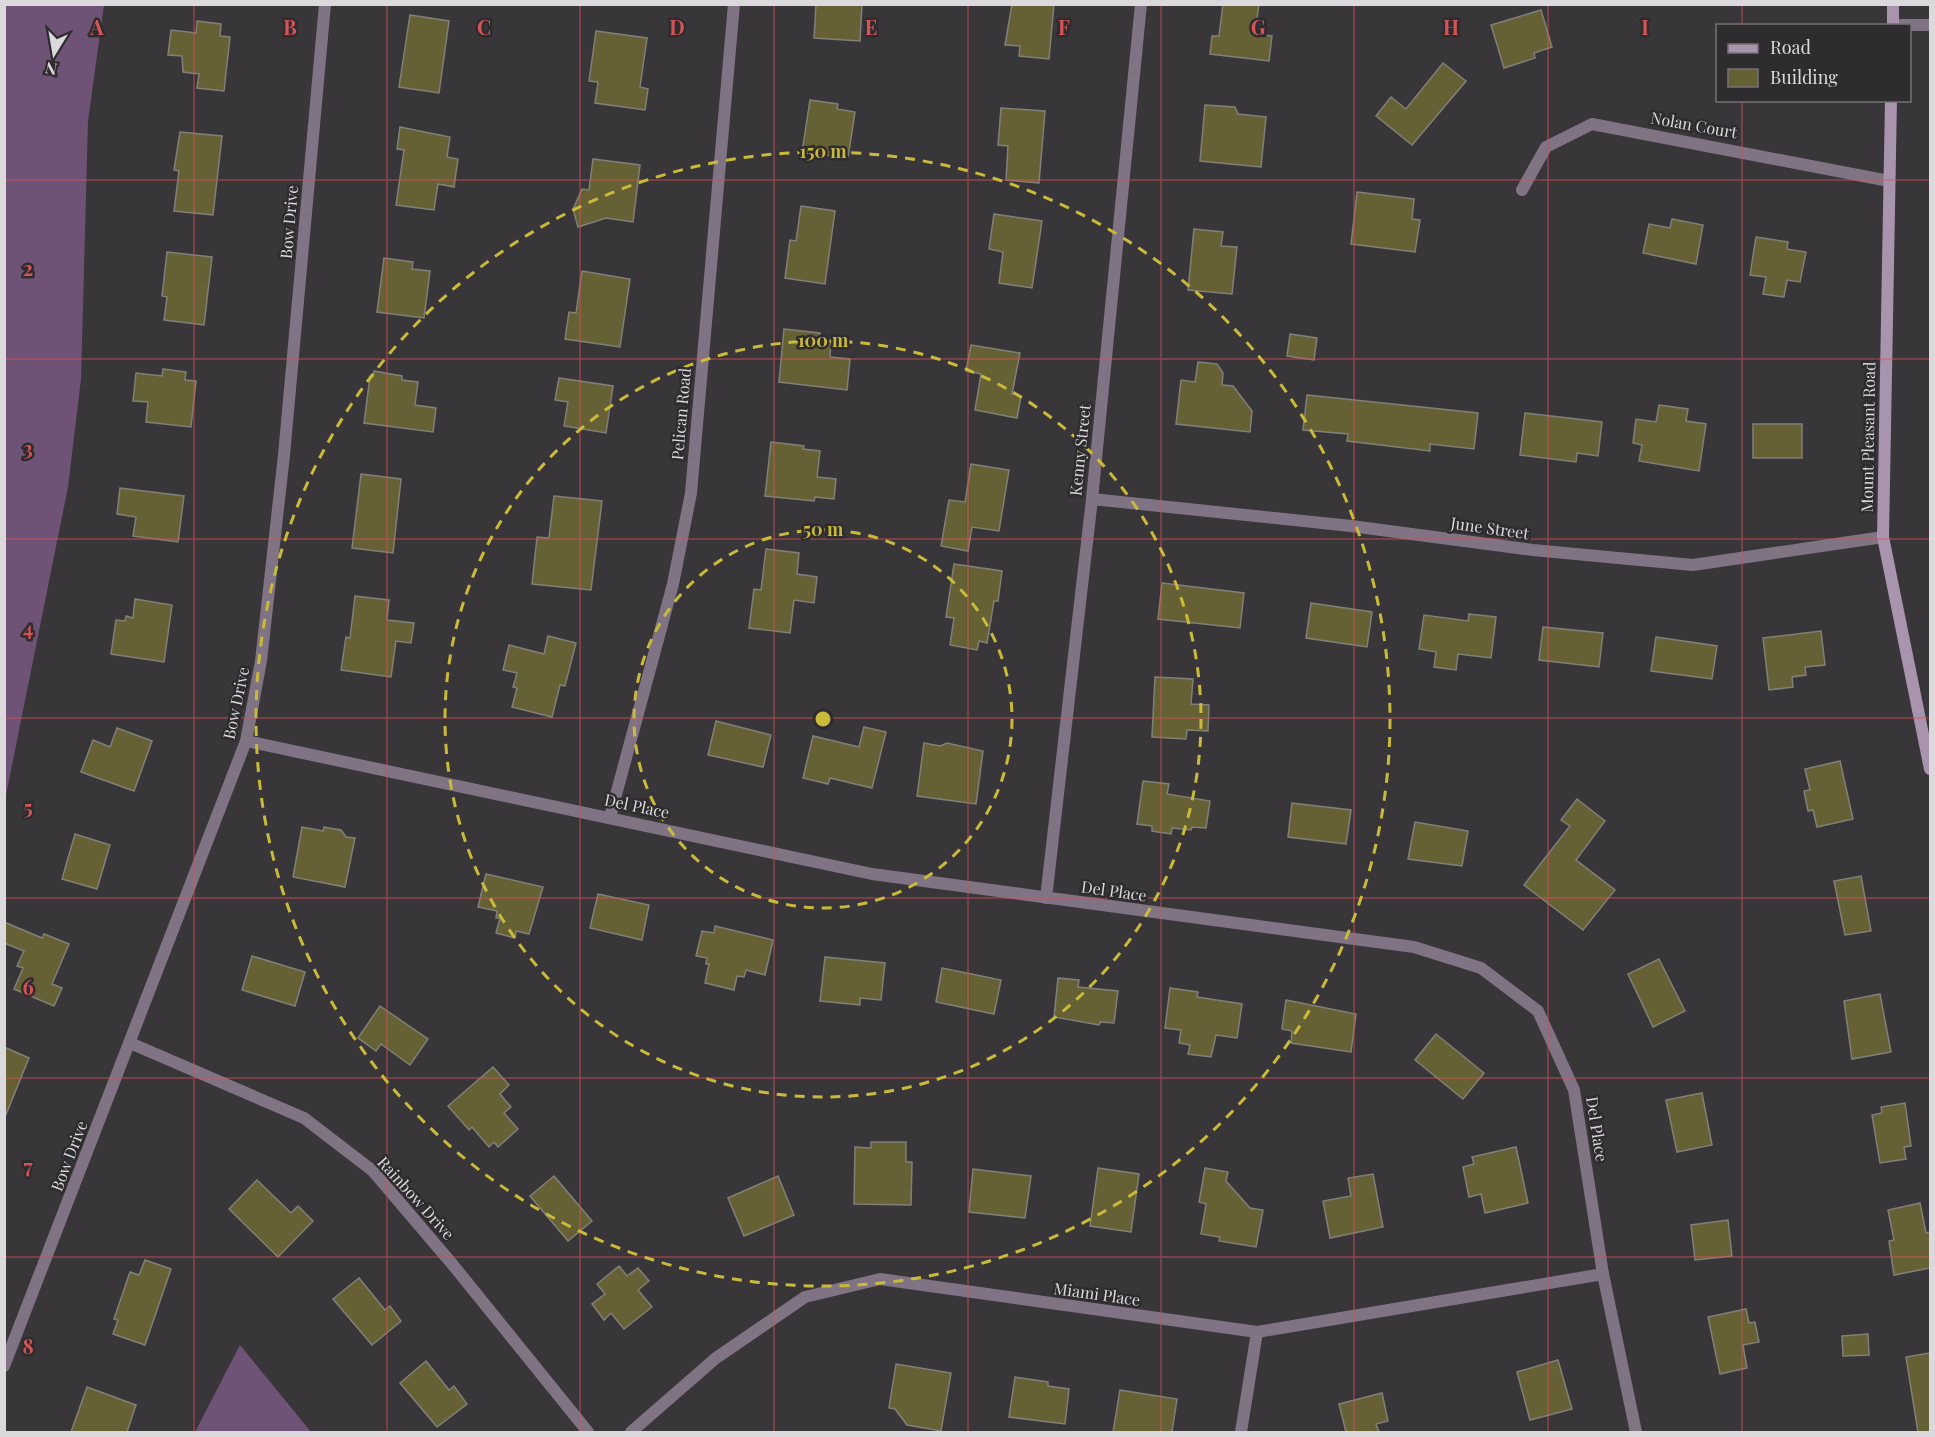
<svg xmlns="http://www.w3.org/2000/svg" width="1935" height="1437" viewBox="0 0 1935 1437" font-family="'Playfair Display',serif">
  <rect width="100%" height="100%" fill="#39363a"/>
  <g fill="#6f5376">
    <path d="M5,4L104,5L88,121L81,379L68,487L5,800Z"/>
    <path d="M240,1345L311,1432H195Z"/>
  </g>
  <g fill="#666135" stroke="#808079" stroke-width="1.5">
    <path d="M816,4H862L860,41L814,38Z"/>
    <path d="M1012,4H1054L1049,59L1019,56L1020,46L1005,45Z"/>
    <path d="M1223,4H1259L1255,34L1272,36L1269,61L1210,54L1212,36H1219Z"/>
    <path d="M1541,10L1552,47L1534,53L1535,58L1504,68L1491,25Z"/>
    <path d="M410,15L449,21L439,93L399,87Z"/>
    <path d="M197,21L221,24L220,36L230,37L224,91L197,88L199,74L183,72L182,56L168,55L171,30L196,33Z"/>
    <path d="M596,31L647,38L640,87L648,89L645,110L595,103L598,82L589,81Z"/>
    <path d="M1443,63L1466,81L1412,145L1376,116L1391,97L1406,109Z"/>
    <path d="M810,100L838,104L837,109L855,112L848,158L802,152Z"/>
    <path d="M1205,105L1235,107L1238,114L1266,117L1261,167L1200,161Z"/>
    <path d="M1001,108L1045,111L1039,183L1006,180L1008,146L998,145Z"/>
    <path d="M400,127L450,137L447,157L458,159L454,187L438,184L434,210L396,205L404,150L397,149Z"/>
    <path d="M180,132L222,136L213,215L174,211L179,171L174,170Z"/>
    <path d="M593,159L640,165L633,222L606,218L578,227L573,209L582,189L589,190Z"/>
    <path d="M1357,192L1414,199L1412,219L1420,220L1415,252L1351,244Z"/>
    <path d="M801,206L835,211L825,284L785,278L790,240L796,241Z"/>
    <path d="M994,214L1042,221L1032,288L999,283L1003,252L989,249Z"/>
    <path d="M1672,219L1703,225L1696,264L1643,253L1649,224L1670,228Z"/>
    <path d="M1194,229L1223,232L1221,246L1237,247L1232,294L1188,290Z"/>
    <path d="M1756,237L1788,242L1787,249L1806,252L1800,282L1787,280L1784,297L1763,294L1766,277L1750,275Z"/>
    <path d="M167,252L212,257L204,325L164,320L167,297L162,296Z"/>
    <path d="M384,258L413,262L412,269L430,271L424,318L377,312Z"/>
    <path d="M582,271L630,279L620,347L565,339L569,312L576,313Z"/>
    <path d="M784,329L820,333L819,337L831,341L830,357L850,359L847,390L779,382Z"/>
    <path d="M1290,334L1317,338L1314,360L1287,356Z"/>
    <path d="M971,345L1020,353L1012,394L1021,396L1017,418L975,410L981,374L966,371Z"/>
    <path d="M1198,362L1217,364L1223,373L1222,385L1233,386L1252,411L1250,432L1176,424L1181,380L1195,382Z"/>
    <path d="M163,369L186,372L185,380L196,381L191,427L146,422L148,402L133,401L136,373L162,376Z"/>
    <path d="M374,371L402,376V380L418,382L415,405L436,408L433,432L364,423L370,377H373Z"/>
    <path d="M559,378L613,386L606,433L564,426L568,402L555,400Z"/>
    <path d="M1307,395L1478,413L1474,449L1430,444V451L1347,441L1348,434L1303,430Z"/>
    <path d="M1659,405L1688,409L1686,421L1706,424L1699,471L1639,461L1642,445L1633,443L1636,419L1656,422Z"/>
    <path d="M1525,413L1602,422L1598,456L1577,453L1576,462L1520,455Z"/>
    <rect x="1753" y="424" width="49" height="34"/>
    <path d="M771,442L804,446L803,449L820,451L817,477L836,479L834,499L815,497L814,501L765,496Z"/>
    <path d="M971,464L1009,470L999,531L972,527L968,551L941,546L949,500L965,502Z"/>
    <path d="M361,474L401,479L393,553L352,548Z"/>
    <path d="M120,488L184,496L178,542L133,536L136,517L117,514Z"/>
    <path d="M554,496L602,501L591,590L532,584L537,537L549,538Z"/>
    <path d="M766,549L799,553L797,574L817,577L814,603L794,600L790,633L749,628L754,589L761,590Z"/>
    <path d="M954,564L1002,571L998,601H994L987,643L979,641L977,650L950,645L954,618L946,617Z"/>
    <path d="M1162,583L1244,593L1240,628L1158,619Z"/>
    <path d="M355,596L389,600L387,620L414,623L411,643L396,641L391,677L341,670L346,637L350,638Z"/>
    <path d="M135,599L172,605L164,662L111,654L116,620L125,621L126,616L133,618Z"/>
    <path d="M1311,603L1372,612L1367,647L1306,638Z"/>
    <path d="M1469,614L1496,617L1491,658L1458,654L1456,670L1434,667L1436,652L1419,649L1424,615L1468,621Z"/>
    <path d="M1543,627L1603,633L1599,667L1539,660Z"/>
    <path d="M1821,631L1825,665L1805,667L1806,675L1792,677L1793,687L1769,690L1763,638Z"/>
    <path d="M548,636L576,643L565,686L560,685L552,717L512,707L517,688L513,687L517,673L503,670L509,645L544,654Z"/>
    <path d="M1656,637L1717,646L1712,679L1651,671Z"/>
    <path d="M1155,677L1193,679L1191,704L1209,705L1208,731L1187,730L1186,739L1152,737Z"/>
    <path d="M716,721L771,735L763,767L708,755Z"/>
    <path d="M864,727L886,732L872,788L830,778L828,784L803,778L813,736L859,747Z"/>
    <path d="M117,728L152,741L134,791L81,772L93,740L110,747Z"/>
    <path d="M924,743L940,746L947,743L983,751L976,804L917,796Z"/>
    <path d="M1840,761L1853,819L1817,827L1813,810L1808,811L1804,791L1810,790L1805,769Z"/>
    <path d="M1143,781L1169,784L1167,794L1210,801L1206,828L1192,827L1191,830L1172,828L1171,834L1152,831V826L1137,824Z"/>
    <path d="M1577,799L1605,821L1576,860L1615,890L1583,930L1524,885L1570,826L1561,820Z"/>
    <path d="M1292,803L1351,810L1346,844L1288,837Z"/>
    <path d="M1415,822L1468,831L1462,866L1408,859Z"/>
    <path d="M302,827L323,831L324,827L341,830L346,837L355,838L345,887L293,877Z"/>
    <path d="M75,834L110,845L97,889L62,879Z"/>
    <path d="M486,874L543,887L529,934L516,931L515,938L496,933L500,918H496L497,911L478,907Z"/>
    <path d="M1861,876L1871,931L1845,935L1834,881Z"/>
    <path d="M598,894L649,905L642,940L590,928Z"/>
    <path d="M4,922L42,938L44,934L69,944L52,984L62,988L54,1006L14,989L23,968L17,966L24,951L4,943Z"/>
    <path d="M715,926L773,940L765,975L746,970L744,977L737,976L734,990L705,983L709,964H706L707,958L696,956L702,931L714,933Z"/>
    <path d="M252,956L305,972L295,1006L242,990Z"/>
    <path d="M825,957L885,963L881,1000L860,998V1005L820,1001Z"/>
    <path d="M1659,959L1685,1011L1653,1027L1628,974Z"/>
    <path d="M942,968L1001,980L994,1014L936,1002Z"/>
    <path d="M1058,978L1079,980L1078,987L1118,991L1114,1023L1100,1022L1099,1025L1054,1017Z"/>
    <path d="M1170,988L1198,992L1197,997L1242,1004L1237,1038L1216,1035L1211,1057L1188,1054L1190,1045L1179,1043L1181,1030L1165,1028Z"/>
    <path d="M1880,994L1891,1052L1852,1059L1844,1001Z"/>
    <path d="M1286,1000L1356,1014L1351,1052L1291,1043L1292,1031L1282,1029Z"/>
    <path d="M380,1006L428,1039L410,1065L381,1044L376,1051L358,1038Z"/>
    <path d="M1436,1034L1484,1073L1463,1099L1415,1060Z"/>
    <path d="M4,1047L29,1058L5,1117H4Z"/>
    <path d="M493,1067L509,1085L500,1094L511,1107L504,1113L518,1129L498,1147L494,1142L489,1147L472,1127L469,1130L448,1106Z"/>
    <path d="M1702,1093L1712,1145L1677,1152L1666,1100Z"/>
    <path d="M1905,1103L1911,1146L1904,1147L1906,1159L1880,1163L1872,1115L1882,1113L1881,1107Z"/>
    <path d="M871,1142H906V1162H912L911,1205L854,1204L855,1147L871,1148Z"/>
    <path d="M1516,1147L1528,1203L1485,1213L1481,1194L1469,1197L1463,1167L1474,1164L1472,1157Z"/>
    <path d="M1098,1168L1139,1174L1131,1232L1090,1226Z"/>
    <path d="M1205,1168L1228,1172L1226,1181L1250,1208L1263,1210L1256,1247L1219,1241L1220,1237L1201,1234L1206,1204L1199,1202Z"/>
    <path d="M973,1169L1031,1176L1025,1218L969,1212Z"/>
    <path d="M1373,1174L1383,1227L1330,1238L1323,1201L1351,1196L1348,1178Z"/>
    <path d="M554,1176L592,1221L568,1241L530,1196Z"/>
    <path d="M778,1176L794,1215L744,1236L728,1198Z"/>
    <path d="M257,1180L291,1213L298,1206L313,1221L278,1257L229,1209Z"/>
    <path d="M1920,1203L1926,1233L1930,1232V1268L1894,1275L1889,1241L1894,1240L1888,1210Z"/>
    <path d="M1728,1220L1732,1256L1695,1260L1691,1225Z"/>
    <path d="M145,1260L171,1269L145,1345L113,1334L118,1320L114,1319L130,1272L139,1275Z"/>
    <path d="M619,1266L627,1276L638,1268L649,1281L638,1290L652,1307L624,1329L611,1313L604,1320L592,1304L605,1294L597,1284Z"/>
    <path d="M359,1278L385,1310L390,1306L401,1321L372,1345L333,1299Z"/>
    <path d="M1746,1309L1749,1323L1755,1322L1759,1342L1743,1345L1747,1368L1720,1374L1708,1317Z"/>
    <path d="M1868,1334L1869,1355L1843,1356L1842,1336Z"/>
    <path d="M1930,1353V1432H1918L1906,1357Z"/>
    <path d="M1558,1360L1572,1409L1530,1420L1517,1372Z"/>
    <path d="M426,1361L449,1390L454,1386L467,1404L437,1427L400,1383Z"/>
    <path d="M896,1364L951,1373L941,1431L907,1425L895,1409L889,1408Z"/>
    <path d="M1015,1377L1048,1382V1386L1069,1389L1065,1424L1009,1417Z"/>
    <path d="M87,1387L136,1405L127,1432H71Z"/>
    <path d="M1120,1390L1177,1399L1172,1432H1113Z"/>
    <path d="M1382,1393L1388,1421L1376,1424L1379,1432H1346L1339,1404Z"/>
  </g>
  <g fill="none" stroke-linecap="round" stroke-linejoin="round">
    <g stroke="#807383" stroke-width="12">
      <path d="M1893,25H1930"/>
      <path d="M1522,190L1546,147L1592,124L1889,181"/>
      <path d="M1092,499L1351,526L1533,550L1693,565L1883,537"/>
      <path d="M246,741L872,874L1414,947L1481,968L1538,1011L1574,1090L1603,1274L1636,1432"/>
      <path d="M610,817L673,584L691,493L734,4"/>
      <path d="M1046,898L1092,499L1141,4"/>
      <path d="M130,1043L304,1118L373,1171L453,1265L588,1432"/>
      <path d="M4,1366L246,741L261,661L284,455L325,4"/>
      <path d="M631,1432L716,1358L805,1297L880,1279L1257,1332L1603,1274"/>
      <path d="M1241,1432L1257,1332"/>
    </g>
    <g stroke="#a894ad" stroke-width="12">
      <path d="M1893,4V26"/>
      <path d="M1891,100L1883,537L1930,769"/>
    </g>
  </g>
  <path fill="none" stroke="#d75455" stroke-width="1.5" stroke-opacity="0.55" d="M194,4V1432M387,4V1432M580,4V1432M774,4V1432M968,4V1432M1161,4V1432M1354,4V1432M1548,4V1432M1742,4V26M1742,100V1432M4,180H1930M4,359H1930M4,539H1930M4,718H1930M4,898H1930M4,1078H1930M4,1257H1930"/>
  <g fill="none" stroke="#caba3a" stroke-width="3" stroke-dasharray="10 8">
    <circle cx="823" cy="719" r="189"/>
    <circle cx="823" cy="719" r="378"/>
    <circle cx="823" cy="719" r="567"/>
  </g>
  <g text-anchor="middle" stroke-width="5" stroke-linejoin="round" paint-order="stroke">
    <g font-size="16" fill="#dbd9dc" stroke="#2f2c30">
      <text transform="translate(1694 125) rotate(10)" y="6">Nolan Court</text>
      <text transform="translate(289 222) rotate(-85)" y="6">Bow Drive</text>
      <text transform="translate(681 414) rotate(-85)" y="6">Pelican Road</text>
      <text transform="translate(1868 437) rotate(-89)" y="6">Mount Pleasant Road</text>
      <text transform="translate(1080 450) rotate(-84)" y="6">Kenny Street</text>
      <text transform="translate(1490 528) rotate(8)" y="6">June Street</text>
      <text transform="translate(236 703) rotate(-78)" y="6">Bow Drive</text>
      <text transform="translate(637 806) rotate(12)" y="6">Del Place</text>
      <text transform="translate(1114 891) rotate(8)" y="6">Del Place</text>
      <text transform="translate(1597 1129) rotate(81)" y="6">Del Place</text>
      <text transform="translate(69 1156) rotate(-69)" y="6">Bow Drive</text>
      <text transform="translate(416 1198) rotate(48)" y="6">Rainbow Drive</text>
      <text transform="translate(1097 1294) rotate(8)" y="6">Miami Place</text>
    </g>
  </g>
  <g font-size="20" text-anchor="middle" font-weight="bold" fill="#d75455" stroke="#2f2c30" stroke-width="5" stroke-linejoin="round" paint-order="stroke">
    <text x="97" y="35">A</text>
    <text x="290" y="35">B</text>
    <text x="484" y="35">C</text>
    <text x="677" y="35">D</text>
    <text x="871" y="35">E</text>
    <text x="1064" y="35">F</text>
    <text x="1258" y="35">G</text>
    <text x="1451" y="35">H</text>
    <text x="1645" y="35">I</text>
    <text x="28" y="276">2</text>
    <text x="28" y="456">3</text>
    <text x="28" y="636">4</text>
    <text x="28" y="815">5</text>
    <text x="28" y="995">6</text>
    <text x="28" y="1174">7</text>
    <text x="28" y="1354">8</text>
  </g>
  <circle cx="823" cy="719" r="9" fill="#caba3a" stroke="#2f2c30" stroke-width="3"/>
  <g font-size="18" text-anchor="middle" font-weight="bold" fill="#caba3a" stroke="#2f2c30" stroke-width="5" stroke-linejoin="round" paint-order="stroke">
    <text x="823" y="158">150 m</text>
    <text x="823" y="347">100 m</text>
    <text x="823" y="536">50 m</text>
  </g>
  <rect width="1935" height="1437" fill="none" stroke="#dbd9dc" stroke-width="12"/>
  <rect x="1716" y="24" width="195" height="78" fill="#2f2c30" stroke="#747175" stroke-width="1.5"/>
  <rect x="1728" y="44" width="30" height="9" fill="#a894ad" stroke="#747175" stroke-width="1.5"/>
  <text x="1770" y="54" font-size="18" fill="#dbd9dc">Road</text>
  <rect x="1728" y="69" width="30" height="18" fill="#666135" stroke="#747175" stroke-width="1.5"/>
  <text x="1770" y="84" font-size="18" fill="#dbd9dc">Building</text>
  <g transform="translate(54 54) rotate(191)" stroke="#2f2c30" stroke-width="4.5" paint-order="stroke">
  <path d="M0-4.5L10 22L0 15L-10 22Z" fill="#dbd9dc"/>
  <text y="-9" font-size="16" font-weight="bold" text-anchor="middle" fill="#dbd9dc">N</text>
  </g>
</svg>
